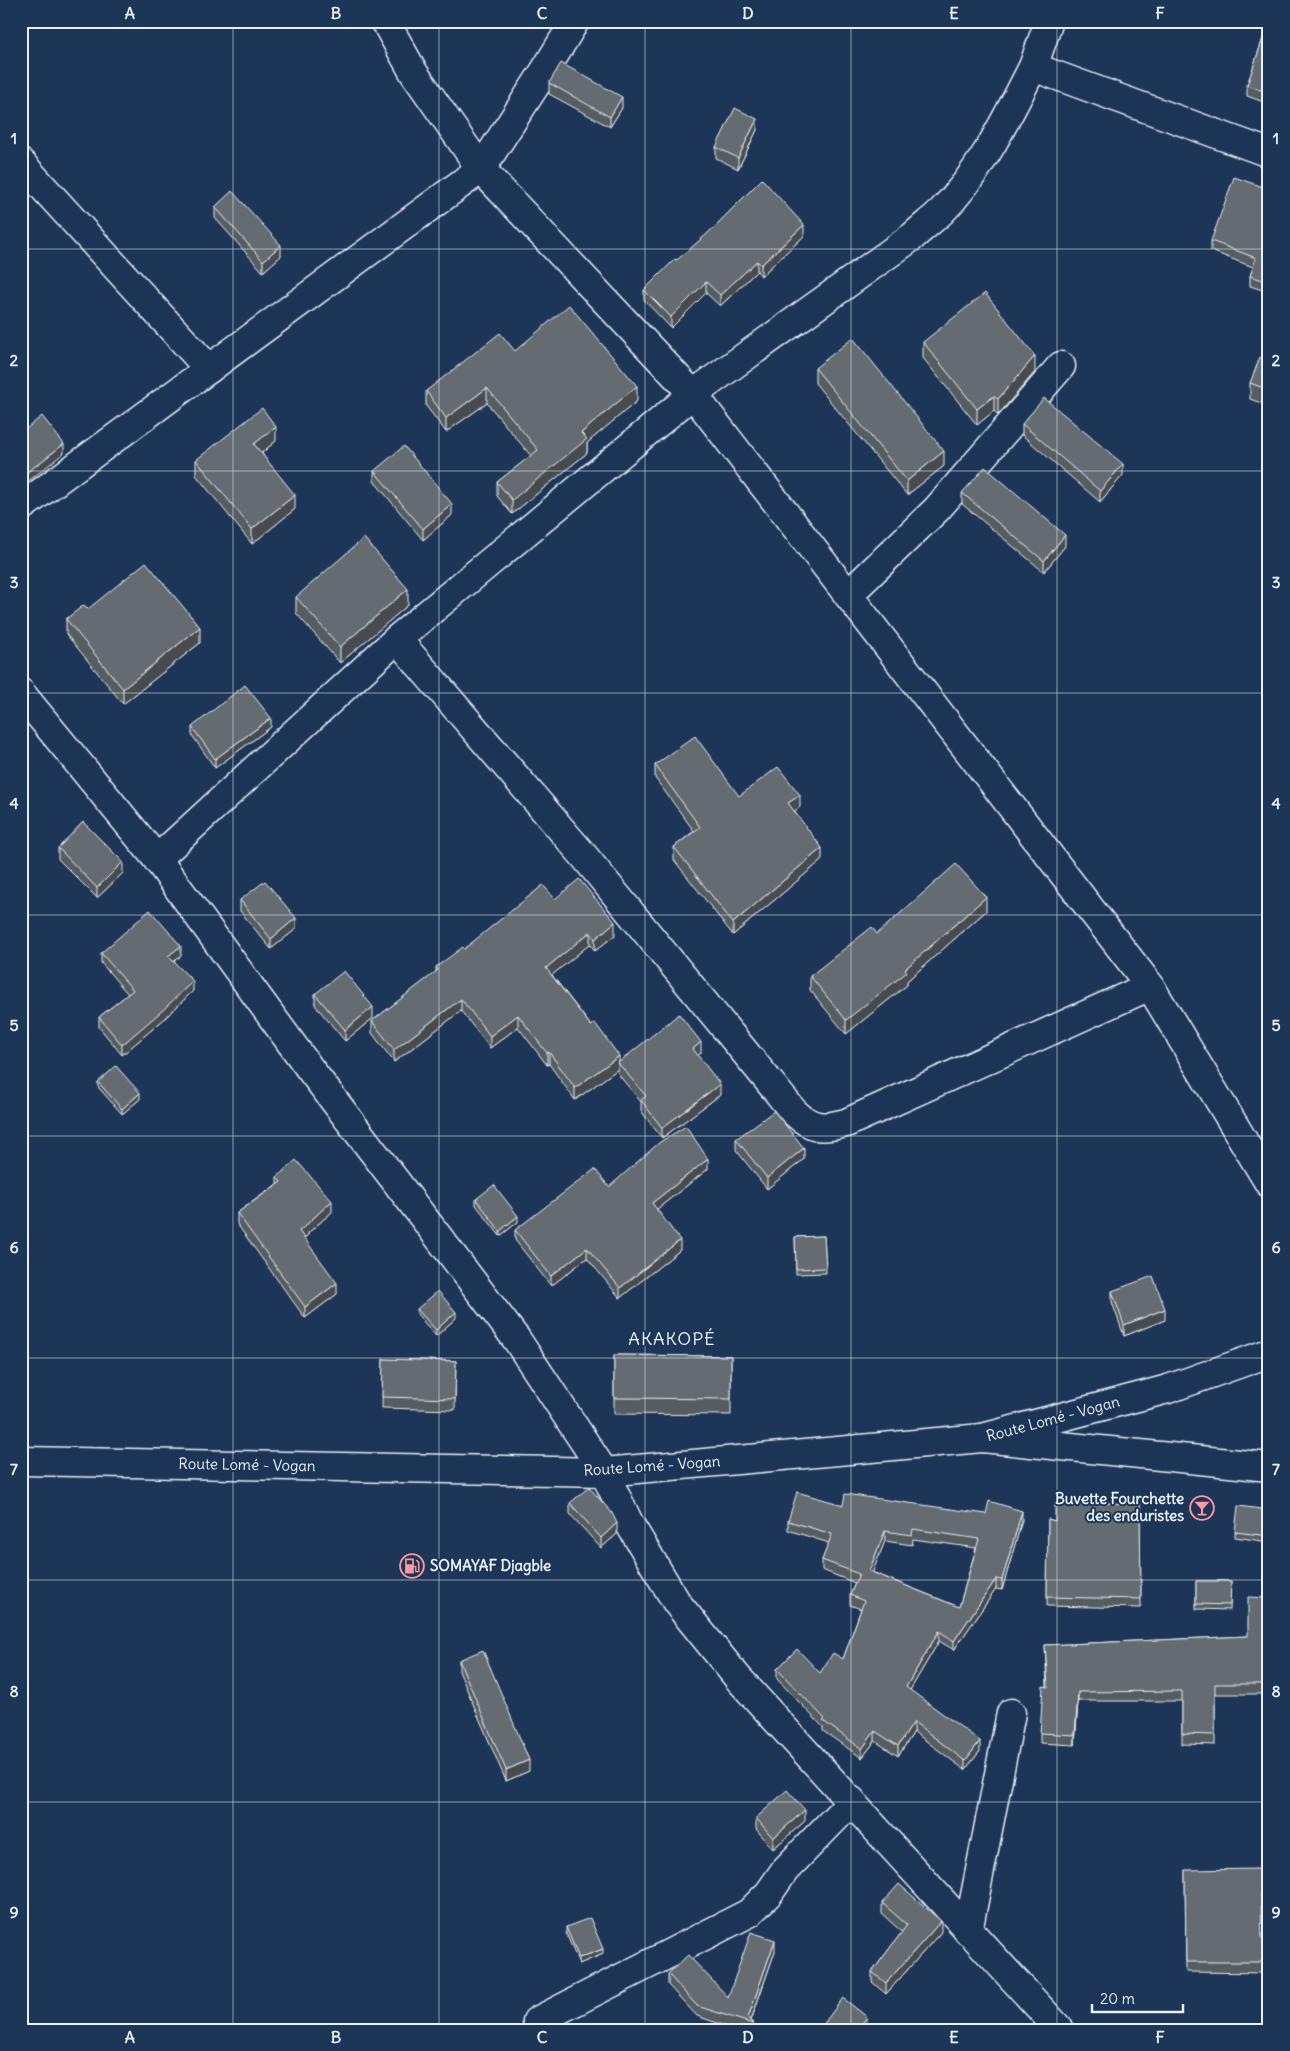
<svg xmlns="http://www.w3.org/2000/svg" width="1290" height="2051" viewBox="0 0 1290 2051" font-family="Delius,sans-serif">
  <rect width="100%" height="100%" fill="#1d3557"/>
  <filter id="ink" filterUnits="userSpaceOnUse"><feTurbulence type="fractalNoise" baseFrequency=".02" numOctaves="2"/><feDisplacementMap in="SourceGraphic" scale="10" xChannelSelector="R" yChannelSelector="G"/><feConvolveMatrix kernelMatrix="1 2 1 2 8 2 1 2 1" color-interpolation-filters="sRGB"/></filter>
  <g filter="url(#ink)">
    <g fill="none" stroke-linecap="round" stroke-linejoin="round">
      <g stroke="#e8f1f8" stroke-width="31">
        <g id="street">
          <path d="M385,21L414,73L481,169L544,72L575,21"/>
          <path d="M1033,67L1049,21"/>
          <path d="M1269,153L1033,67C1007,117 982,171 941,212C932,220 922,228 912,237L693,394L1150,986L1269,1183"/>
          <path d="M21,163L209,369"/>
          <path d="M21,507L481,169L693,394L397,639L584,856L794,1112C812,1129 823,1129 846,1123L1150,986"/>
          <path d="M848,595L937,509L1061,366"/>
          <path d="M157,859L397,639"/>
          <path d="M982,1438L1269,1467"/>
          <path d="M604,1472L629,1523L677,1603L738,1678L1060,2030"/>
          <path d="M968,1931L1011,1713"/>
          <path d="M537,2021L749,1913L769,1893L785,1870L852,1801"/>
        </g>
      </g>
      <g stroke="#e8f1f8" stroke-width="31">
        <g id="secondary">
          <path d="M21,693L157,859L310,1069L517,1340L604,1472"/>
          <path d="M21,1461L604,1472L982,1438L1168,1389L1269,1353"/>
        </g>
      </g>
      <use href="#street" stroke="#1d3557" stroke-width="28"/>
      <use href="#secondary" stroke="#1d3557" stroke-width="28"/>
    </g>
    <g fill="#575d61" stroke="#e8f1f8" fill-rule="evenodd">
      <path d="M1269,21V104L1247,96V85Z"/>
      <path d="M549,83L622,108L610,127L549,94Z"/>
      <path d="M757,130L738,169L716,158V147Z"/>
      <path d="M1269,189V292L1250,286V276L1253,267L1211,251V241Z"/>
      <path d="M215,207L281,256L263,272L215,218Z"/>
      <path d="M804,236L761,276L757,271L720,306L706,293L671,328L644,300V290L677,260Z"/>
      <path d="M923,342L1035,372L998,415L994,411L977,425L923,358Z"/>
      <path d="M1269,345V406L1250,399V383L1264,359Z"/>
      <path d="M515,351L637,401L587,443V453L512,514L497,496V482L531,456L487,403L446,432L426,406V391Z"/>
      <path d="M815,368L944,466L907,495L815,383Z"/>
      <path d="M1022,424L1123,475L1100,502L1022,435Z"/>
      <path d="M276,441L262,453L295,509L252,544L196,475V460Z"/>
      <path d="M374,471L452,515L423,540L374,481Z"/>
      <path d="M962,493L1065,546L1044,572L962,504Z"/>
      <path d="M296,597L408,605L340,663L296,613Z"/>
      <path d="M88,609L200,643L123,704L66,634V619Z"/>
      <path d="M192,727H271L215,768L192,735Z"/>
      <path d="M655,765L739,796L800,807L794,811L822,860L733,935L674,860V847L694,831L655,778Z"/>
      <path d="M58,848L123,873L97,898L58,859Z"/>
      <path d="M555,899L615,935L595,951L590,944L552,975L619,1062L701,1053L698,1056L720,1095L662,1138L641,1111V1102L618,1074V1069L575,1100L549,1064L547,1065L518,1027L490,1048L461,1011L394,1062L372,1033V1021L436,972V967L464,949Z"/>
      <path d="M240,900L296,929L271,949L240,911Z"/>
      <path d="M986,911L907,981V985L846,1034L810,990V976L877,934Z"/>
      <path d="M101,953L181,956L174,961L193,991L163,1020L122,1055L99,1027V1017L128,994L101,963Z"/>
      <path d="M315,994L373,1018L345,1041L315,1005Z"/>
      <path d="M98,1082L140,1099L122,1114L98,1087Z"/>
      <path d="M736,1139L804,1159L767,1189L736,1150Z"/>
      <path d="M708,1169L657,1209L680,1250L620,1298L587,1258L551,1286L515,1240V1230L609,1187Z"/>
      <path d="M277,1177L332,1212L308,1233V1235L304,1238L337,1294L305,1318L237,1224V1213L277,1184Z"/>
      <path d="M476,1199L518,1222L500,1236L476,1205Z"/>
      <path d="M824,1236L826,1273L796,1274L795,1237Z"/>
      <path d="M1112,1291L1165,1320L1124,1336L1112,1302Z"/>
      <path d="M417,1309L456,1318L436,1336L417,1314Z"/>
      <path d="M614,1355L731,1356V1415L614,1414Z"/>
      <path d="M383,1359L456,1361L455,1410L382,1408Z"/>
      <path d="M570,1503L617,1534L601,1548L570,1514Z"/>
      <path d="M1102,1503L1140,1504L1141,1608L1047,1606L1048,1519L1055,1521Z"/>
      <path d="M843,1505L1022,1520L1002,1590L996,1589L954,1650L939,1641L910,1690L980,1751L965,1770L914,1732L898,1756L875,1741L862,1758L823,1731V1727L777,1679V1669L820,1673L843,1659L861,1609L850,1605V1595L855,1583L822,1570V1560L829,1543L788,1530V1521ZM913,1539L976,1548L959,1607L872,1572L885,1541L912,1545Z"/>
      <path d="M1269,1510V1542L1235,1537V1532Z"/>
      <path d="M1196,1581H1231L1230,1610L1196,1609Z"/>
      <path d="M1269,1598V1694H1215V1745L1182,1744V1701H1078L1075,1745L1040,1743V1733L1047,1686L1045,1645L1248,1636Z"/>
      <path d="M459,1660L529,1771L506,1781L459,1671Z"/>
      <path d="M756,1818L805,1821L773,1849L756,1829Z"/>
      <path d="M1185,1870L1262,1939H1269V1973L1186,1972Z"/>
      <path d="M882,1903L941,1932L886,1994L872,1982V1972L902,1932L882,1914Z"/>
      <path d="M566,1927L603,1954L579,1964L566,1933Z"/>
      <path d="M775,1951L751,2021L753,2024V2030H737L697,2016L668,1985V1974L728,1997Z"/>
    </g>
    <g fill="#474c4f" stroke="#e8f1f8">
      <path d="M622,97V108L610,127V117Z"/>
      <path d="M757,119V130L738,169V158Z"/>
      <path d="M804,225V236L761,276V265Z"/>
      <path d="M281,245V256L263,272V261Z"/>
      <path d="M757,261V271L720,306V295Z"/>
      <path d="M706,282V293L671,328V317Z"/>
      <path d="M1035,356V372L998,415V399Z"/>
      <path d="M637,386V401L587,443V453L512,514V500L581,433Z"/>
      <path d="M487,388V403L446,432V418Z"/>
      <path d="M994,396V411L977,425V409Z"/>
      <path d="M276,427V441L254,459V444Z"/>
      <path d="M64,444V453L21,487V477Z"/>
      <path d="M944,451V466L907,495V481Z"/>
      <path d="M1123,464V475L1100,502V491Z"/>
      <path d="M295,495V509L252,544V529Z"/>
      <path d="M452,504V515L423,540V529Z"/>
      <path d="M1065,535V546L1044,572V561Z"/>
      <path d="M408,589V605L340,663V647Z"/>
      <path d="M200,627V643L123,704V689Z"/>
      <path d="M271,718V727L215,768V759Z"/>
      <path d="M800,795V807L788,816V803Z"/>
      <path d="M822,848V860L733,935V923Z"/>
      <path d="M123,862V873L97,898V888Z"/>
      <path d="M986,897V911L907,981V985L846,1034V1020L905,969Z"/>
      <path d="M296,918V929L271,949V939Z"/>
      <path d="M615,922V935L595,951V939Z"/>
      <path d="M590,932V944L546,980V968Z"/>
      <path d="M181,946V956L168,966V956Z"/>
      <path d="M193,981V991L163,1020L122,1055V1045Z"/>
      <path d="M461,999V1011L394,1062V1050Z"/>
      <path d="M373,1007V1018L345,1041V1030Z"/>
      <path d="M518,1015V1027L490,1048V1036Z"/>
      <path d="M701,1042V1053L693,1060V1049Z"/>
      <path d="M549,1052V1064L547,1065V1053Z"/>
      <path d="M619,1056V1064L618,1063V1069L575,1100V1088Z"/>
      <path d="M720,1084V1095L662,1138V1128Z"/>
      <path d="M140,1093V1099L122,1114V1109Z"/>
      <path d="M804,1148V1159L767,1189V1178Z"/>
      <path d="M708,1159V1169L652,1213V1203Z"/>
      <path d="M332,1201V1212L308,1233V1235L299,1242V1231Z"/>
      <path d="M518,1216V1222L500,1236V1231Z"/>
      <path d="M680,1240V1250L620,1298V1288Z"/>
      <path d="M587,1248V1258L551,1286V1276Z"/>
      <path d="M337,1283V1294L305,1318V1307Z"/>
      <path d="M1165,1309V1320L1124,1336V1325Z"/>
      <path d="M456,1312V1318L436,1336V1330Z"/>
      <path d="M1022,1511V1520L1002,1590V1580Z"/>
      <path d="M617,1523V1534L601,1548V1538Z"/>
      <path d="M885,1531V1541L869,1581V1571Z"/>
      <path d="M996,1579V1589L954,1650V1641Z"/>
      <path d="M939,1631V1641L906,1697V1687Z"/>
      <path d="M1078,1692V1701L1075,1745V1735Z"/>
      <path d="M914,1722V1732L898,1756V1746Z"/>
      <path d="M875,1731V1741L862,1758V1749Z"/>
      <path d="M980,1741V1751L965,1770V1761Z"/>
      <path d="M529,1760V1771L506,1781V1770Z"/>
      <path d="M805,1810V1821L773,1849V1838Z"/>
      <path d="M941,1921V1932L886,1994V1983Z"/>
      <path d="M775,1940V1951L750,2023L748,2018Z"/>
      <path d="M603,1949V1954L579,1964V1958Z"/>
      <path d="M867,2017V2028L865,2030H857Z"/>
    </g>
    <g fill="#656c71" stroke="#e8f1f8" fill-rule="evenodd">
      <path d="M1269,21V93L1247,85Z"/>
      <path d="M561,63L622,97L610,117L549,83Z"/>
      <path d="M735,108L757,119L738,158L716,147Z"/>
      <path d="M1234,177L1269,189V282L1250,276L1256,258L1211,241Z"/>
      <path d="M762,179L804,225L761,265L757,261L720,295L706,282L671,317L644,290L675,259L677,260L708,233Z"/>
      <path d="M232,191L281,245L263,261L215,207Z"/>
      <path d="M985,293L1035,356L998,399L994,396L977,409L923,342Z"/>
      <path d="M569,305L637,386L581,433L587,439L512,500L497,482L538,450L487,388L446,418L426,391L500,333L515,351Z"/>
      <path d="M853,338L944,451L907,481L815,368Z"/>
      <path d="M1269,345V390L1250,383L1260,357L1264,359Z"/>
      <path d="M1044,398L1123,464L1100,491L1022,424Z"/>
      <path d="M262,408L276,427L254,444L295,495L252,529L196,460Z"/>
      <path d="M42,416L64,444L21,477V433Z"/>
      <path d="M404,446L452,504L423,529L374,471Z"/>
      <path d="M985,467L1065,535L1044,561L962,493Z"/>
      <path d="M364,538L408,589L340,647L296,597Z"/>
      <path d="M146,562L200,627L123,689L66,619L84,605L88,609Z"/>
      <path d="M245,685L271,718L215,759L192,727Z"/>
      <path d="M695,736L739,796L778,767L800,795L788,803L822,848L733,923L674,847L700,827L655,765Z"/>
      <path d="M83,822L123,862L97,888L58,848Z"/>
      <path d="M956,864L986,897L905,969L907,972L846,1020L810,976L872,927L877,934Z"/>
      <path d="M579,879L615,922L595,939L590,932L546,968L591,1026L595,1023L619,1056L575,1088L549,1052L547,1053L518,1015L490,1036L461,999L394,1050L372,1021L438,970L436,967L463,947L464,949L543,885L555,899Z"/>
      <path d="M265,881L296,918L271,939L240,900Z"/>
      <path d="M150,910L181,946L168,956L193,981L163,1010L122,1045L99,1017L133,990L101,953Z"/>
      <path d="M344,971L373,1007L345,1030L315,994Z"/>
      <path d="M679,1014L701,1042L693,1049L720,1084L662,1128L641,1100L646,1096L618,1063Z"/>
      <path d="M116,1066L140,1093L122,1109L98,1082Z"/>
      <path d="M774,1111L804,1148L767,1178L736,1139Z"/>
      <path d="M686,1126L708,1159L652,1203L680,1240L620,1288L587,1248L551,1276L515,1230L595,1169L609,1187L660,1142Z"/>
      <path d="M296,1160L332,1201L308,1223V1224L299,1231L337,1283L305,1307L237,1213L281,1182L277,1177Z"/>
      <path d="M494,1185L518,1216L500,1231L476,1199Z"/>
      <path d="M824,1236L826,1268L796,1269L795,1237Z"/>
      <path d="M1153,1276L1165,1309L1124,1325L1112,1291Z"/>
      <path d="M438,1291L456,1312L436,1330L417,1309Z"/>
      <path d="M614,1355L731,1356V1399L614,1398Z"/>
      <path d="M383,1359L456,1361L455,1399L382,1397Z"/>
      <path d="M589,1487L612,1513L617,1523L601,1538L570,1503Z"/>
      <path d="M797,1492L843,1505L845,1494L986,1514L989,1501L1022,1511L1002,1580L996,1579L954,1641L939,1631L906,1687L980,1741L965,1761L914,1722L898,1746L875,1731L862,1749L823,1721L825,1719L777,1669L797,1649L820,1673L833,1653L843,1659L864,1601L850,1595L859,1574L822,1560L832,1534L788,1521ZM913,1529L979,1539L959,1607L869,1571L885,1531L912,1535Z"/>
      <path d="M1102,1501V1503L1140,1504L1141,1599L1047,1597L1048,1519L1055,1521V1502Z"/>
      <path d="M1238,1506L1269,1510V1536L1235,1532Z"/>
      <path d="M1196,1581H1231L1230,1605L1196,1604Z"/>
      <path d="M1248,1597L1269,1598V1684H1215V1735L1182,1734V1691L1078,1692L1075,1735L1040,1733L1043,1686L1048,1687L1045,1645L1248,1636Z"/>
      <path d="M483,1650L529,1760L506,1770L459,1660Z"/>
      <path d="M787,1790L805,1810L773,1838L756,1818Z"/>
      <path d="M1260,1869L1262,1939H1269V1962H1186L1185,1870Z"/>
      <path d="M899,1884L941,1921L886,1983L872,1972L907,1925L882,1903Z"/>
      <path d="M590,1918L603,1949L579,1958L566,1927Z"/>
      <path d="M751,1932L775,1940L748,2018L753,2024L697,2006L668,1974L688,1955L728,1997Z"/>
      <path d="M843,1998L867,2017L857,2030H819Z"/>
    </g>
  </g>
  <path fill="none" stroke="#e8f1f8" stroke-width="1" stroke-opacity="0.55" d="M233,21V2030M439,21V2030M645,21V2030M851,21V2030M1057,21V2030M21,249H1269M21,471H1269M21,693H1269M21,915H1269M21,1136H1269M21,1358H1269M21,1580H1269M21,1802H1269"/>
  <defs>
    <g id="bar-ring" transform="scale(1.25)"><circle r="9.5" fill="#1d3557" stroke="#ff9aa2" stroke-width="1.5"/><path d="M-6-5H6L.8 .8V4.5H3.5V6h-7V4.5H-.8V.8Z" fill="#ff9aa2"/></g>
    <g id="fuel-ring" transform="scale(1.25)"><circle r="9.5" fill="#1d3557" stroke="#ff9aa2" stroke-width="1.5"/><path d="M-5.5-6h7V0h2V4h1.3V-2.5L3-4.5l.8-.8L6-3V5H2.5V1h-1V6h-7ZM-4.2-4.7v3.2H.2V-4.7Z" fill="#ff9aa2"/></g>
  </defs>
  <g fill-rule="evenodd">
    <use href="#bar-ring" x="1202" y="1508"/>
    <use href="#fuel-ring" x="412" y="1566"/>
  </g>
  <g text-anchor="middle" stroke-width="4" stroke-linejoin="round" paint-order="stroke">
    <g font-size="15" fill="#e8f1f8" stroke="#1d3557">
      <text transform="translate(1053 1419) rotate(-15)" y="5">Route Lomé - Vogan</text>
      <text transform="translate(247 1465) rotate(1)" y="5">Route Lomé - Vogan</text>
      <text transform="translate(652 1466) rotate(-4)" y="5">Route Lomé - Vogan</text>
    </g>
    <g font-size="15" font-weight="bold" fill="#e8f1f8" stroke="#1d3557" text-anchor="end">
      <text x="1184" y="1504">Buvette Fourchette<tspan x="1184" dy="17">des enduristes</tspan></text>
      <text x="430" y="1571" text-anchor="start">SOMAYAF Djagble</text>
    </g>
    <g font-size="18" letter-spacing="1" fill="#e8f1f8" stroke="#1d3557">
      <text x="672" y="1345">AKAKOPÉ</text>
    </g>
  </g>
  <rect width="1290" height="2051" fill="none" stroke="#1d3557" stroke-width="55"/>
  <path d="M1092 2004v8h91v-8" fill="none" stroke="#e8f1f8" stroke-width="2.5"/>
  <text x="1100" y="2004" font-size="15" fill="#e8f1f8" stroke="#1d3557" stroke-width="4" paint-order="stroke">20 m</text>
  <rect x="28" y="28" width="1234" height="1996" fill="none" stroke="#e8f1f8" stroke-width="2"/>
  <g font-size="16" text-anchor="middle" font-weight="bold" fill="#e8f1f8">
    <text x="130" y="19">A</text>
    <text x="336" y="19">B</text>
    <text x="542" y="19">C</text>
    <text x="748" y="19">D</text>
    <text x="954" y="19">E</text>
    <text x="1160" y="19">F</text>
    <text x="14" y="144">1</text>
    <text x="1276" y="144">1</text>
    <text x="14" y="366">2</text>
    <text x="1276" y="366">2</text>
    <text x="14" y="588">3</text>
    <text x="1276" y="588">3</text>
    <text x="14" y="809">4</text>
    <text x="1276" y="809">4</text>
    <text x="14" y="1031">5</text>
    <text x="1276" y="1031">5</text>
    <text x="14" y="1253">6</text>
    <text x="1276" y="1253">6</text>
    <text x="14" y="1475">7</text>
    <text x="1276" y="1475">7</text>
    <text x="14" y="1697">8</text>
    <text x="1276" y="1697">8</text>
    <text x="14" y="1918">9</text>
    <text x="1276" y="1918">9</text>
    <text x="130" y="2043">A</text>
    <text x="336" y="2043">B</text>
    <text x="542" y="2043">C</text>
    <text x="748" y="2043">D</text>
    <text x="954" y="2043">E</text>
    <text x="1160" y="2043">F</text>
  </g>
</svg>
